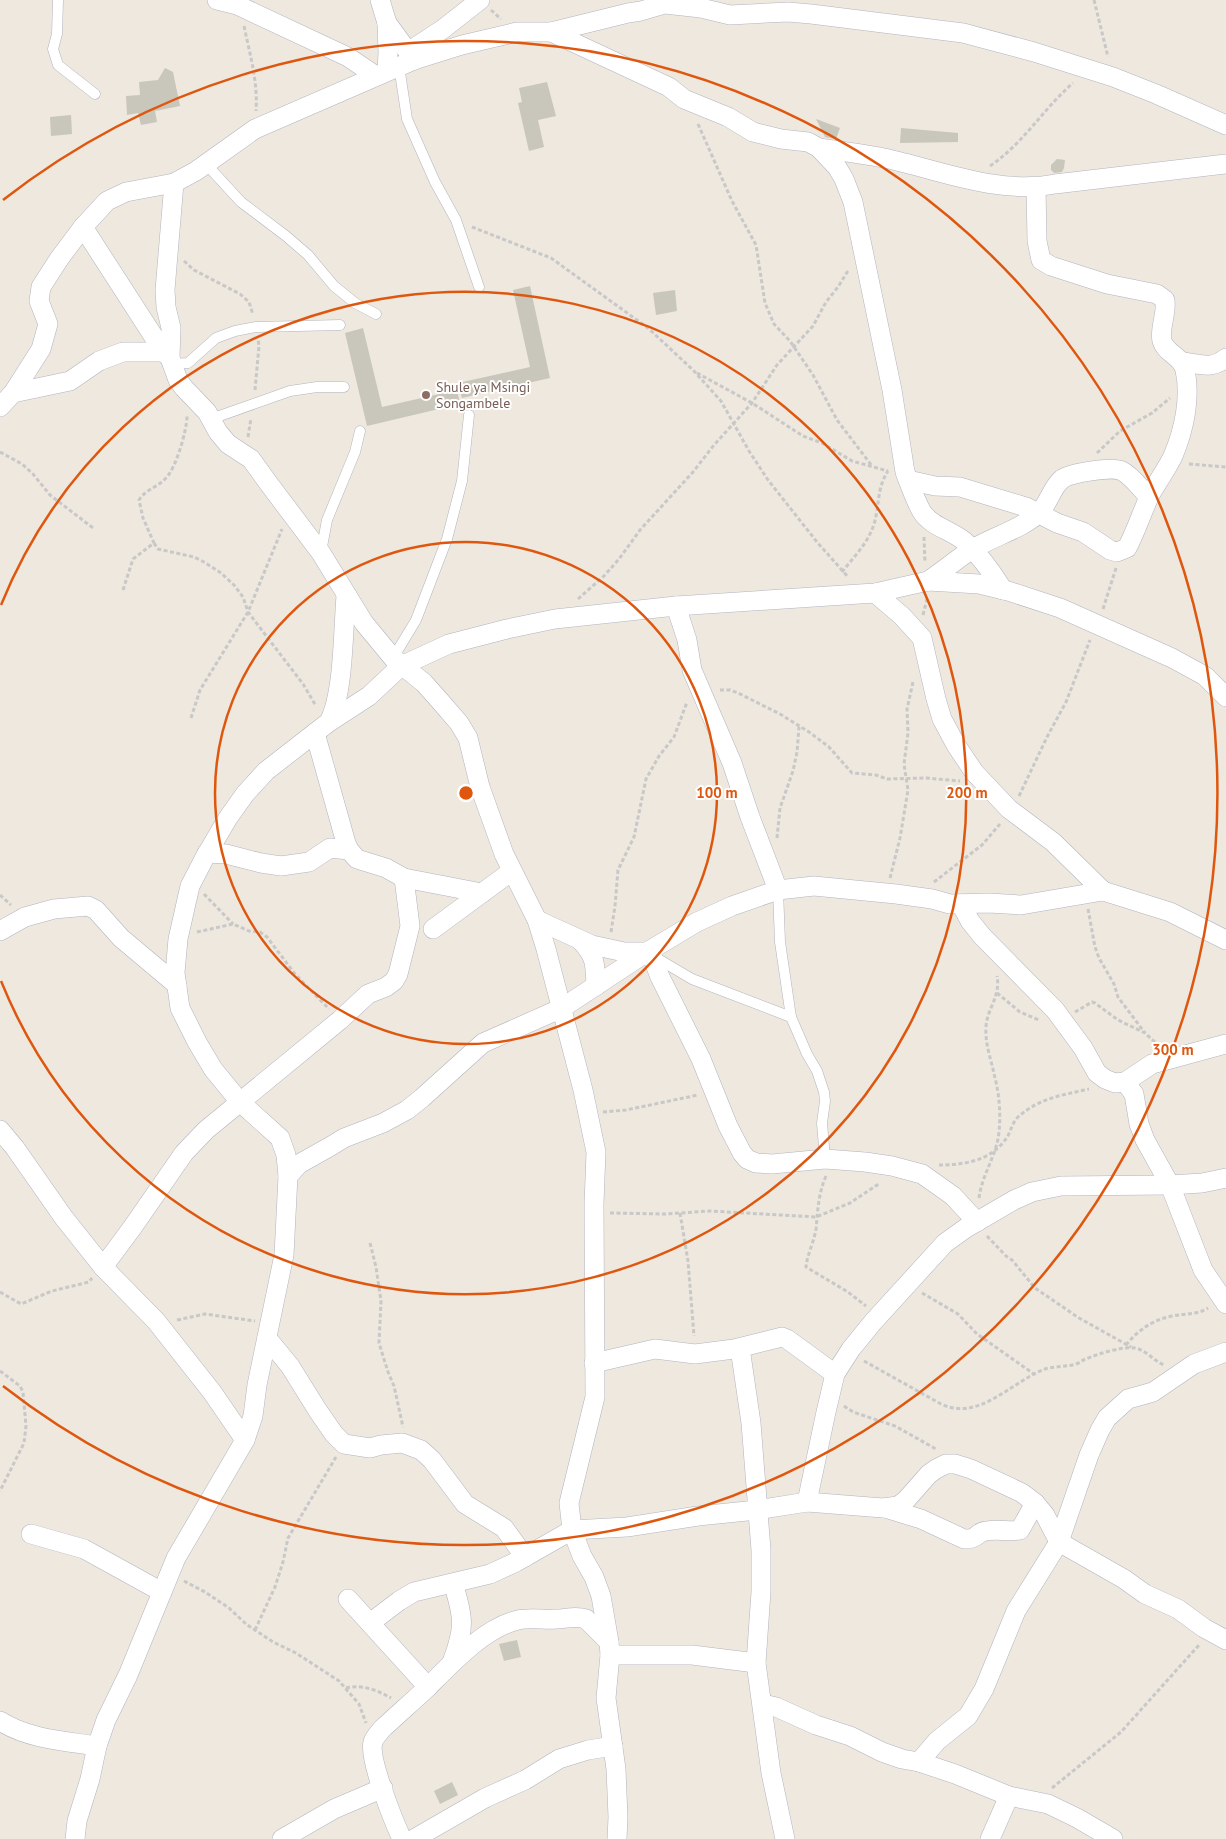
<svg xmlns="http://www.w3.org/2000/svg" width="1226" height="1839" viewBox="0 0 1226 1839" font-family="'PT Sans',sans-serif">
  <rect width="100%" height="100%" fill="#eee8de"/>
  <g fill="#c9c6bc">
    <path d="M165,68L173,72L180,106L155,111L157,122L141,125L138,113L127,115L126,96L140,95L139,82L158,80Z"/>
    <path d="M547,82L556,116L538,120L544,147L529,151L518,103L522,102L519,88Z"/>
    <path d="M71,115L72,134L51,136L50,117Z"/>
    <path d="M816,119L840,128L836,139L825,137Z"/>
    <path d="M901,128L958,133V142L900,143Z"/>
    <path d="M1057,159L1065,160L1064,168L1062,172L1054,173L1051,170V165Z"/>
    <path d="M530,286L550,378L462,398L458,383L530,367L513,290Z"/>
    <path d="M675,290L677,311L656,315L653,293Z"/>
    <path d="M363,328L382,407L457,390L460,404L367,426L345,333Z"/>
    <path d="M517,1640L521,1657L504,1661L499,1644Z"/>
    <path d="M452,1782L458,1795L440,1804L434,1791Z"/>
  </g>
  <g fill="none" stroke-linecap="round" stroke-linejoin="round">
    <g stroke="#b2b3c0" stroke-width="11">
      <g id="service">
        <path d="M58,0L57,34L53,49L58,65L95,94"/>
        <path d="M399,66L407,119L435,182L456,220L479,287"/>
        <path d="M206,164L241,202L286,236L308,255L334,286L355,303L376,314"/>
        <path d="M173,364L188,363L216,338L235,331L256,327L340,325"/>
        <path d="M211,419L290,391L317,387H344"/>
        <path d="M321,552L327,520L355,452L360,431"/>
        <path d="M393,658L416,620L447,539L462,481L469,415"/>
        <path d="M778,890L780,942L791,1017L807,1054L817,1071L824,1092L825,1101L822,1123L825,1159"/>
        <path d="M653,956L692,979L791,1017"/>
      </g>
    </g>
    <g stroke="#b2b3c0" stroke-width="20">
      <g id="minor">
        <path d="M217,0L237,5L348,57L376,76"/>
        <path d="M380,0L387,23L414,60"/>
        <path d="M551,32L669,87L684,99L728,117L753,132L781,139L808,142L819,148L837,167L844,179L853,202L892,390L905,472C910,485 915,500 922,512C932,527 951,530 964,541C980,555 992,572 1003,590"/>
        <path d="M408,52L443,29L480,0"/>
        <path d="M387,71L388,53L387,23"/>
        <path d="M819,148C841,151 863,154 884,158C940,170 998,195 1055,184L1226,164"/>
        <path d="M174,183L165,290L166,307L171,328L170,358L178,380L184,388L207,412L218,432L228,444L251,459L269,484L321,553L364,623L393,658L424,683L440,701L459,723L468,738L480,787L504,854L537,920L546,949L583,1090L596,1152L594,1204L595,1397L569,1503L572,1530L582,1556L594,1577L601,1596L609,1642L610,1655L606,1698L616,1769L618,1817L617,1839"/>
        <path d="M83,227L161,348L170,358"/>
        <path d="M1183,362C1201,364 1211,370 1226,358"/>
        <path d="M13,393L70,381L99,361L123,352H165"/>
        <path d="M0,407L13,393L41,349L48,324L39,301L41,287L59,259L83,227L107,201L126,192L174,183L196,171L255,129L414,60L462,45L517,32H551L628,13L641,11L665,4L701,8L730,15L788,12L811,14L963,33L1034,52L1113,77L1156,94L1226,125"/>
        <path d="M908,480L935,486L960,487L1026,507L1057,523L1083,532L1110,550L1117,552L1127,548C1136,531 1142,512 1150,495C1157,482 1167,469 1173,456C1184,430 1191,398 1185,370C1182,356 1166,354 1162,341C1159,329 1167,314 1165,300L1157,294L1107,284L1051,266L1041,260L1037,241L1036,187"/>
        <path d="M928,581C943,571 957,559 971,550C992,537 1021,529 1038,514C1049,504 1051,488 1062,479C1071,473 1112,466 1122,471C1132,476 1141,489 1149,497"/>
        <path d="M875,593L902,616L922,638L936,699L942,719L956,745L974,772L1009,809L1053,842L1103,891"/>
        <path d="M676,606L687,640L692,670L732,763L750,817L778,890"/>
        <path d="M329,722C344,693 343,630 346,596"/>
        <path d="M315,733L346,843L349,850L357,859L386,868L404,878L482,893"/>
        <path d="M207,853L226,854L261,863L281,866L309,862L330,848L349,850"/>
        <path d="M961,904L970,921L982,936L1055,1010L1083,1048L1097,1073L1105,1079L1115,1083L1125,1082L1152,1064L1226,1044"/>
        <path d="M537,920L592,945L624,952H647"/>
        <path d="M433,929L512,871"/>
        <path d="M0,931L25,917L54,909L88,906L96,910L121,938L177,985"/>
        <path d="M581,941C596,957 595,964 596,986"/>
        <path d="M650,951L660,977L701,1059L728,1126L742,1153L747,1159L756,1163L772,1164L825,1159L865,1162L892,1166L922,1174L953,1196L977,1222"/>
        <path d="M1125,1082L1134,1094L1139,1124L1145,1140L1170,1185L1203,1270L1226,1304"/>
        <path d="M0,1130L15,1148L64,1218L103,1267L156,1321L212,1392L245,1440"/>
        <path d="M288,1176L299,1164L331,1146L344,1138L383,1123L407,1110L422,1098L483,1043L562,1008L647,952L697,922L732,906L778,890L814,886L896,894L932,899L950,904L989,903L1021,905L1103,891L1170,912L1226,940"/>
        <path d="M103,1267L132,1228L184,1153L206,1130L340,1020L368,994L386,987L394,981L398,974L410,926L404,878"/>
        <path d="M267,1338L290,1366L318,1411L334,1434L344,1444L370,1448L381,1445L402,1443L421,1450L432,1460L465,1504L504,1528L525,1557"/>
        <path d="M740,1348L751,1423L761,1550V1592L756,1663L771,1773L785,1839"/>
        <path d="M594,1363L655,1349L695,1354L734,1349L782,1337L787,1339L835,1374"/>
        <path d="M807,1502L826,1412L835,1374L851,1349L873,1322L945,1243L966,1228L1014,1200L1032,1192L1061,1186L1170,1185L1202,1183L1226,1178"/>
        <path d="M885,1508L921,1519L964,1539C978,1540 976,1532 986,1531C998,1529 1009,1532 1020,1530L1035,1503"/>
        <path d="M31,1534L84,1549L162,1592"/>
        <path d="M348,1599L428,1687"/>
        <path d="M370,1623L399,1601L414,1592L490,1574L516,1562L572,1530L627,1527L698,1516L757,1510L807,1502L883,1508L898,1506L906,1500L929,1474L936,1469L946,1464H955L971,1469L1022,1493L1035,1503L1045,1515L1059,1542L1124,1579L1145,1594L1178,1609L1204,1628L1226,1640"/>
        <path d="M610,1655H692L756,1663"/>
        <path d="M452,1662C465,1628 464,1618 453,1583"/>
        <path d="M763,1704L776,1707L816,1725L850,1736L882,1752L902,1759L919,1762L955,1774L1009,1796L1048,1804L1077,1818L1113,1839"/>
        <path d="M0,1721C28,1739 65,1741 97,1746"/>
        <path d="M919,1762L937,1741L968,1716L984,1689L1016,1611L1059,1542L1089,1455L1100,1430L1107,1418L1128,1399L1153,1392L1194,1364L1226,1352"/>
        <path d="M75,1839L77,1821L90,1779L97,1746L106,1720L128,1675L176,1558L245,1440L253,1416L257,1385L284,1255L288,1176L286,1155L280,1138L240,1102L213,1069L197,1042L180,1008L175,973L178,939L190,886L205,857L228,818L245,794L266,771L329,722L369,696L401,666L449,644L507,629L555,619L676,606L875,593L928,581L979,584L1008,591L1060,608L1172,658L1205,676L1226,697"/>
        <path d="M282,1839L334,1809L383,1788"/>
        <path d="M402,1839C394,1822 368,1758 373,1742C374,1738 379,1733 382,1729C397,1715 412,1702 427,1688C451,1664 484,1628 518,1620C530,1617 544,1620 556,1619C567,1619 575,1615 586,1619L609,1642"/>
        <path d="M414,1839L485,1798L525,1780L559,1759L588,1750L613,1746"/>
        <path d="M990,1839L1009,1796"/>
      </g>
    </g>
    <g stroke="#c8c8c8" stroke-width="3" stroke-dasharray="4 2.5" stroke-linecap="butt">
      <path d="M1094,0L1108,57"/>
      <path d="M491,10L501,19"/>
      <path d="M244,26C250,55 258,81 256,111"/>
      <path d="M698,124L732,201L756,245L765,303L774,324L790,341L813,375L837,420L872,466"/>
      <path d="M990,166C1025,142 1042,110 1073,83"/>
      <path d="M472,227L551,258L648,328L693,370L721,401L749,451L768,480L817,542L848,577"/>
      <path d="M184,261L194,270L240,294L249,302L253,315"/>
      <path d="M697,373L752,403L803,436L822,443L852,461L888,471"/>
      <path d="M255,390L259,346L258,339"/>
      <path d="M248,437L251,418"/>
      <path d="M0,452L22,464L33,474L50,495L93,528"/>
      <path d="M1097,453L1120,431L1152,413L1170,398"/>
      <path d="M1189,464L1226,467"/>
      <path d="M924,537L925,563"/>
      <path d="M154,543L158,549L194,557L204,562L221,573L234,585L243,597L248,612L303,684L316,706"/>
      <path d="M842,572C853,558 867,544 873,527C880,508 876,489 888,471"/>
      <path d="M123,590L133,559L154,543L143,518L139,500C146,489 158,487 166,478C176,468 187,430 187,416"/>
      <path d="M578,599L604,576L619,559L640,530L693,472L714,445L752,403L777,365L813,326L826,302L838,287L849,269"/>
      <path d="M1103,609L1116,568"/>
      <path d="M923,615L927,599"/>
      <path d="M720,690H730L738,693L780,714L809,732L829,747L852,773L876,775L887,779L926,778L960,781"/>
      <path d="M191,718L200,690L248,612L282,529"/>
      <path d="M1019,796L1047,737L1066,702L1090,640"/>
      <path d="M777,838L780,808L793,771L797,752L799,727"/>
      <path d="M890,878L900,838L908,790L904,764L908,733L907,709L913,682"/>
      <path d="M934,882L982,845L1000,824"/>
      <path d="M204,894L233,924"/>
      <path d="M0,895L11,905"/>
      <path d="M1088,909L1095,947L1099,958L1114,984L1118,997L1145,1033"/>
      <path d="M197,932L233,924L249,931L260,932L267,937L295,974L329,1009"/>
      <path d="M611,932L615,906L618,870L634,837L646,779L659,756L674,737L687,702"/>
      <path d="M997,993L1020,1012L1039,1020"/>
      <path d="M1075,1012L1092,1002L1095,1003L1118,1020L1145,1033L1158,1045"/>
      <path d="M603,1112L626,1110L698,1095"/>
      <path d="M939,1165C963,1165 990,1161 1005,1140C1011,1133 1011,1124 1018,1117C1039,1098 1063,1095 1089,1089"/>
      <path d="M826,1176C818,1195 818,1209 816,1229C814,1242 807,1255 806,1267L848,1292L866,1306"/>
      <path d="M979,1198C982,1174 997,1155 999,1132C1001,1113 999,1092 994,1074C991,1059 985,1044 986,1028C986,1010 1001,997 997,976"/>
      <path d="M610,1213L665,1214L710,1211L816,1217L850,1203L880,1183"/>
      <path d="M680,1213L688,1261L694,1336"/>
      <path d="M987,1236L1006,1256L1012,1260L1035,1288L1079,1318L1131,1347"/>
      <path d="M370,1243L376,1267L381,1301L379,1343L388,1372L394,1386L403,1427"/>
      <path d="M0,1292L21,1304L52,1291L89,1282L92,1278"/>
      <path d="M922,1293L958,1314L977,1334L1034,1374"/>
      <path d="M177,1320L205,1314L255,1321"/>
      <path d="M1126,1345C1138,1330 1154,1319 1173,1316C1186,1313 1197,1315 1208,1308"/>
      <path d="M864,1361L941,1404C979,1422 1011,1382 1045,1369C1055,1366 1066,1367 1076,1364C1080,1363 1082,1360 1086,1359C1097,1354 1123,1346 1135,1348C1146,1350 1154,1361 1164,1365"/>
      <path d="M0,1371L20,1386L23,1392L26,1426L24,1443L0,1491"/>
      <path d="M844,1406L853,1412L895,1426L936,1449"/>
      <path d="M184,1581L205,1592L229,1608L246,1624L273,1642L296,1653L339,1681L359,1704L366,1723"/>
      <path d="M255,1630L275,1587L283,1562L288,1538L336,1457"/>
      <path d="M346,1688C362,1684 377,1690 391,1698"/>
      <path d="M1052,1788L1121,1732L1199,1645"/>
    </g>
    <use href="#service" stroke="#fff" stroke-width="10"/>
    <use href="#minor" stroke="#fff" stroke-width="19"/>
  </g>
  <g fill="none" stroke="#df570e" stroke-width="2.5">
    <circle cx="466" cy="793" r="251"/>
    <path d="M1 605A501 501 0 1 1 1 981"/>
    <path d="M3 200A752 752 0 1 1 3 1386"/>
  </g>
  <circle fill="#8d6e63" stroke="#fff" stroke-width="2" cx="426" cy="395" r="5"/>
  <g text-anchor="middle" stroke-width="4" stroke-linejoin="round" paint-order="stroke">
    <g font-size="14" fill="#785e54" stroke="#fff" text-anchor="start">
      <text x="436" y="392">Shule ya Msingi<tspan x="436" dy="16">Songambele</tspan></text>
    </g>
  </g>
  <circle cx="466" cy="793" r="8" fill="#df570e" stroke="#fff" stroke-width="2.5"/>
  <g font-size="15" text-anchor="middle" font-weight="bold" fill="#df570e" stroke="#fff" stroke-width="4" stroke-linejoin="round" paint-order="stroke">
    <text x="717" y="798">100 m</text>
    <text x="967" y="798">200 m</text>
    <text x="1173" y="1055">300 m</text>
  </g>
</svg>
